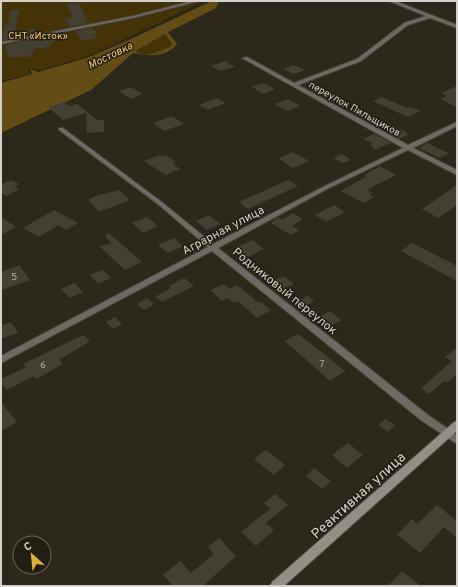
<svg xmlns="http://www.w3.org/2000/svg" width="458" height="587" viewBox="0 0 458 587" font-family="Overpass,sans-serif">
  <rect width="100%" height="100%" fill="#2d281c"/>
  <g fill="#443307">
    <path d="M1,1H204L87,57L40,70L29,68V74L1,81Z"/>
    <path d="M165,34L172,44L171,46C160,52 146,58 134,51Z"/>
  </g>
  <path fill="#634d15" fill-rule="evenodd" d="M212,1H219L216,8L168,32L177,44C167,58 147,56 133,53L91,90L1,133V83L32,74L30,69L38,72L87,58L131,39ZM165,34L172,44L171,46C160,51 146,59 135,51Z"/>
  <g fill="#443f33">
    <path d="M78,2L88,23L71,27L64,19L73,17L66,4Z"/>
    <path d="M10,10H19L15,31L36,29L37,33L4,40L2,35L4,26L8,25Z"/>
    <path d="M92,28L98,34H94L97,38L83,41L75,31Z"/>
    <path d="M39,38L40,41L59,38L45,49L36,48L29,57H9L5,45Z"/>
    <path d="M225,61L235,67L220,71L211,66Z"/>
    <path d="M294,65L305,70L294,74L283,69Z"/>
    <path d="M264,83L275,89L263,94L252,87Z"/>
    <path d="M457,86V107L440,99L447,96L441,93Z"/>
    <path d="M131,87L143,94L131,99L119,91Z"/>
    <path d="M382,97L407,108L410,107L420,111L408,117L373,101Z"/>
    <path d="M216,98L226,103L208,110L199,105Z"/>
    <path d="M288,99L300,106L287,111L275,104Z"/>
    <path d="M64,102L69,106L77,104L97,120H104V132L87,133L86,113L63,120L48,107Z"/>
    <path d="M172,116L184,124L164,131L153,123Z"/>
    <path d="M400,129L409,134L399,139L391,134Z"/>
    <path d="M374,134L382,138L391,143L374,150L371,144L372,143L363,139Z"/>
    <path d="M428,143L441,150L449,153L440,158L419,148Z"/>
    <path d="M293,152L309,161L293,168L278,158Z"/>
    <path d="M342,154L351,160L343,163L333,158Z"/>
    <path d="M160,155L163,156L165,155L176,162L173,164L180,169L166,175L144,161Z"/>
    <path d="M380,166L396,175L367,190L372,193L370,195L374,197L364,203L341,191L367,176L364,175Z"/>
    <path d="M11,180L19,184L15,187L19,189L7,196L1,193V185Z"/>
    <path d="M288,180L298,186L248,209L239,202Z"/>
    <path d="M457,185V205L438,218L422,209Z"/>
    <path d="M119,190L130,200L99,212L88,200L96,196Z"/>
    <path d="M334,205L345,212L326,222L315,215Z"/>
    <path d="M54,210L78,223L66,230L58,225L39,237L23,228Z"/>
    <path d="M293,213L303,219L292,226L299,230L291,235L271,223L278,217L282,220Z"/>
    <path d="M209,215L220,224L207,230L196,221Z"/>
    <path d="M1,217L16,227L1,235Z"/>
    <path d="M147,217L158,226L143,233L132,223Z"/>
    <path d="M109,233L142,262L125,270L100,247L111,243L105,236Z"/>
    <path d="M174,238L183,246L168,253L158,245Z"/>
    <path d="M252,240L264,249L248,257L236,248Z"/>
    <path d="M412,243L457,266V281L401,251Z"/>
    <path d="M19,265L30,280L1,290V272Z"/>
    <path d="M102,270L111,278L98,284L90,275Z"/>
    <path d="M284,276L294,284L283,289L273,281Z"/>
    <path d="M184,278L194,286L162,302L155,297L171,288L169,286Z"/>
    <path d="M75,283L83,292L70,298L61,289Z"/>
    <path d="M224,284L230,289L237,285L259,303L261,302L271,310L257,318L238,301L234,303L228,298L222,301L210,290Z"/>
    <path d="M307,296L314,301L306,306L299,301Z"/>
    <path d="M147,298L154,304L144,310L137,304Z"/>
    <path d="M330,311L341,320L330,326L319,317Z"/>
    <path d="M115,317L122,324L113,329L106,322Z"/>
    <path d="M11,322L18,333L1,339V326Z"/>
    <path d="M298,334L315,347L345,371L330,381L285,341Z"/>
    <path d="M83,335L90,341L59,360L63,364L36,379L34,376L7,390L1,383V379L26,367L23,364Z"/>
    <path d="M457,348V374L447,383L444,381L429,394L421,388L452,361L445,357Z"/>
    <path d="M1,402L17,422L1,431Z"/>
    <path d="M385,419L395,425L388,432L378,425Z"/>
    <path d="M348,443L363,455L347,468L332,455Z"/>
    <path d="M266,450L285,465L274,475L254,459Z"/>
    <path d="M314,468L331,481L322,489L306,476Z"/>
    <path d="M275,494L288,505L266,523L274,530L256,546L241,532L270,509L264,503Z"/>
    <path d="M437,505L457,521V538L444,527L420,553L397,535L412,519L417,524Z"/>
    <path d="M219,538L236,556L203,586H173L163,575L180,561L191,573L214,554L208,547Z"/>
    <path d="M402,571L421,586H388Z"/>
  </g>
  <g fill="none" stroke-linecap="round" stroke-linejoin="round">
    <g stroke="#484338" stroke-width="2">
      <g id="street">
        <path d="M192,1H199L133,18L1,44V42L133,16Z"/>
        <path d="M389,1H395L457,25V28L430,18L408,25L361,61L298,85L408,145L457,122V126L413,148L457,170V175L408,150L327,189L218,248L428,415L457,435V444L422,421L212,251L1,363V356L208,247L159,205L59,130V128H63L163,203L213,244L323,187L403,148L242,58L247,57L294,83L357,59L404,23L426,16Z"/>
      </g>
    </g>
    <g stroke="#484338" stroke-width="2">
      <path id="secondary" d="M457,421V431L284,586H270L272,582L454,422Z"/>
    </g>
    <use href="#street" fill="#6d6a64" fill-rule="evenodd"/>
    <use href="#secondary" fill="#948f86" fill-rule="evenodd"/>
  </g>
  <g text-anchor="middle" stroke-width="3" stroke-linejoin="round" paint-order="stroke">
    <g font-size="10" fill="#f4c966" stroke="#231e13">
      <text x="38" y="39">СНТ «Исток»</text>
    </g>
    <g font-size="10" fill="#d4d1ca" stroke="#231e13">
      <text transform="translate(355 108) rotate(29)" y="4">переулок Пильщиков</text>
    </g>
    <g font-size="10" fill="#b0aca4">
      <text x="14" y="280">5</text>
      <text x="322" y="367">7</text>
      <text x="43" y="368">6</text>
    </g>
    <g font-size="11" font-style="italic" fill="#f7cc6a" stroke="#231e13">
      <text transform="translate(110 55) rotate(-26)" y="4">Мостовка</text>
    </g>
    <g font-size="12" fill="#d4d1ca" stroke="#231e13">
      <text transform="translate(223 230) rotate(-28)" y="4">Аграрная улица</text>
      <text transform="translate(285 291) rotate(39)" y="4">Родниковый переулок</text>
    </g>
    <g font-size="14" fill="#d4d1ca" stroke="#231e13">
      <text transform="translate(358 495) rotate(-42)" y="5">Реактивная улица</text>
    </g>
  </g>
  <rect width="458" height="587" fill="none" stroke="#d4d1ca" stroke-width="4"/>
  <g transform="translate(32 555) rotate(333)"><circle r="19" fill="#231e13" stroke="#6a665c"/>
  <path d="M0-3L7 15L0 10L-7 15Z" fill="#e0b034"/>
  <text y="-6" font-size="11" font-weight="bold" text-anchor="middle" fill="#d4d1ca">С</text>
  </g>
</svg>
